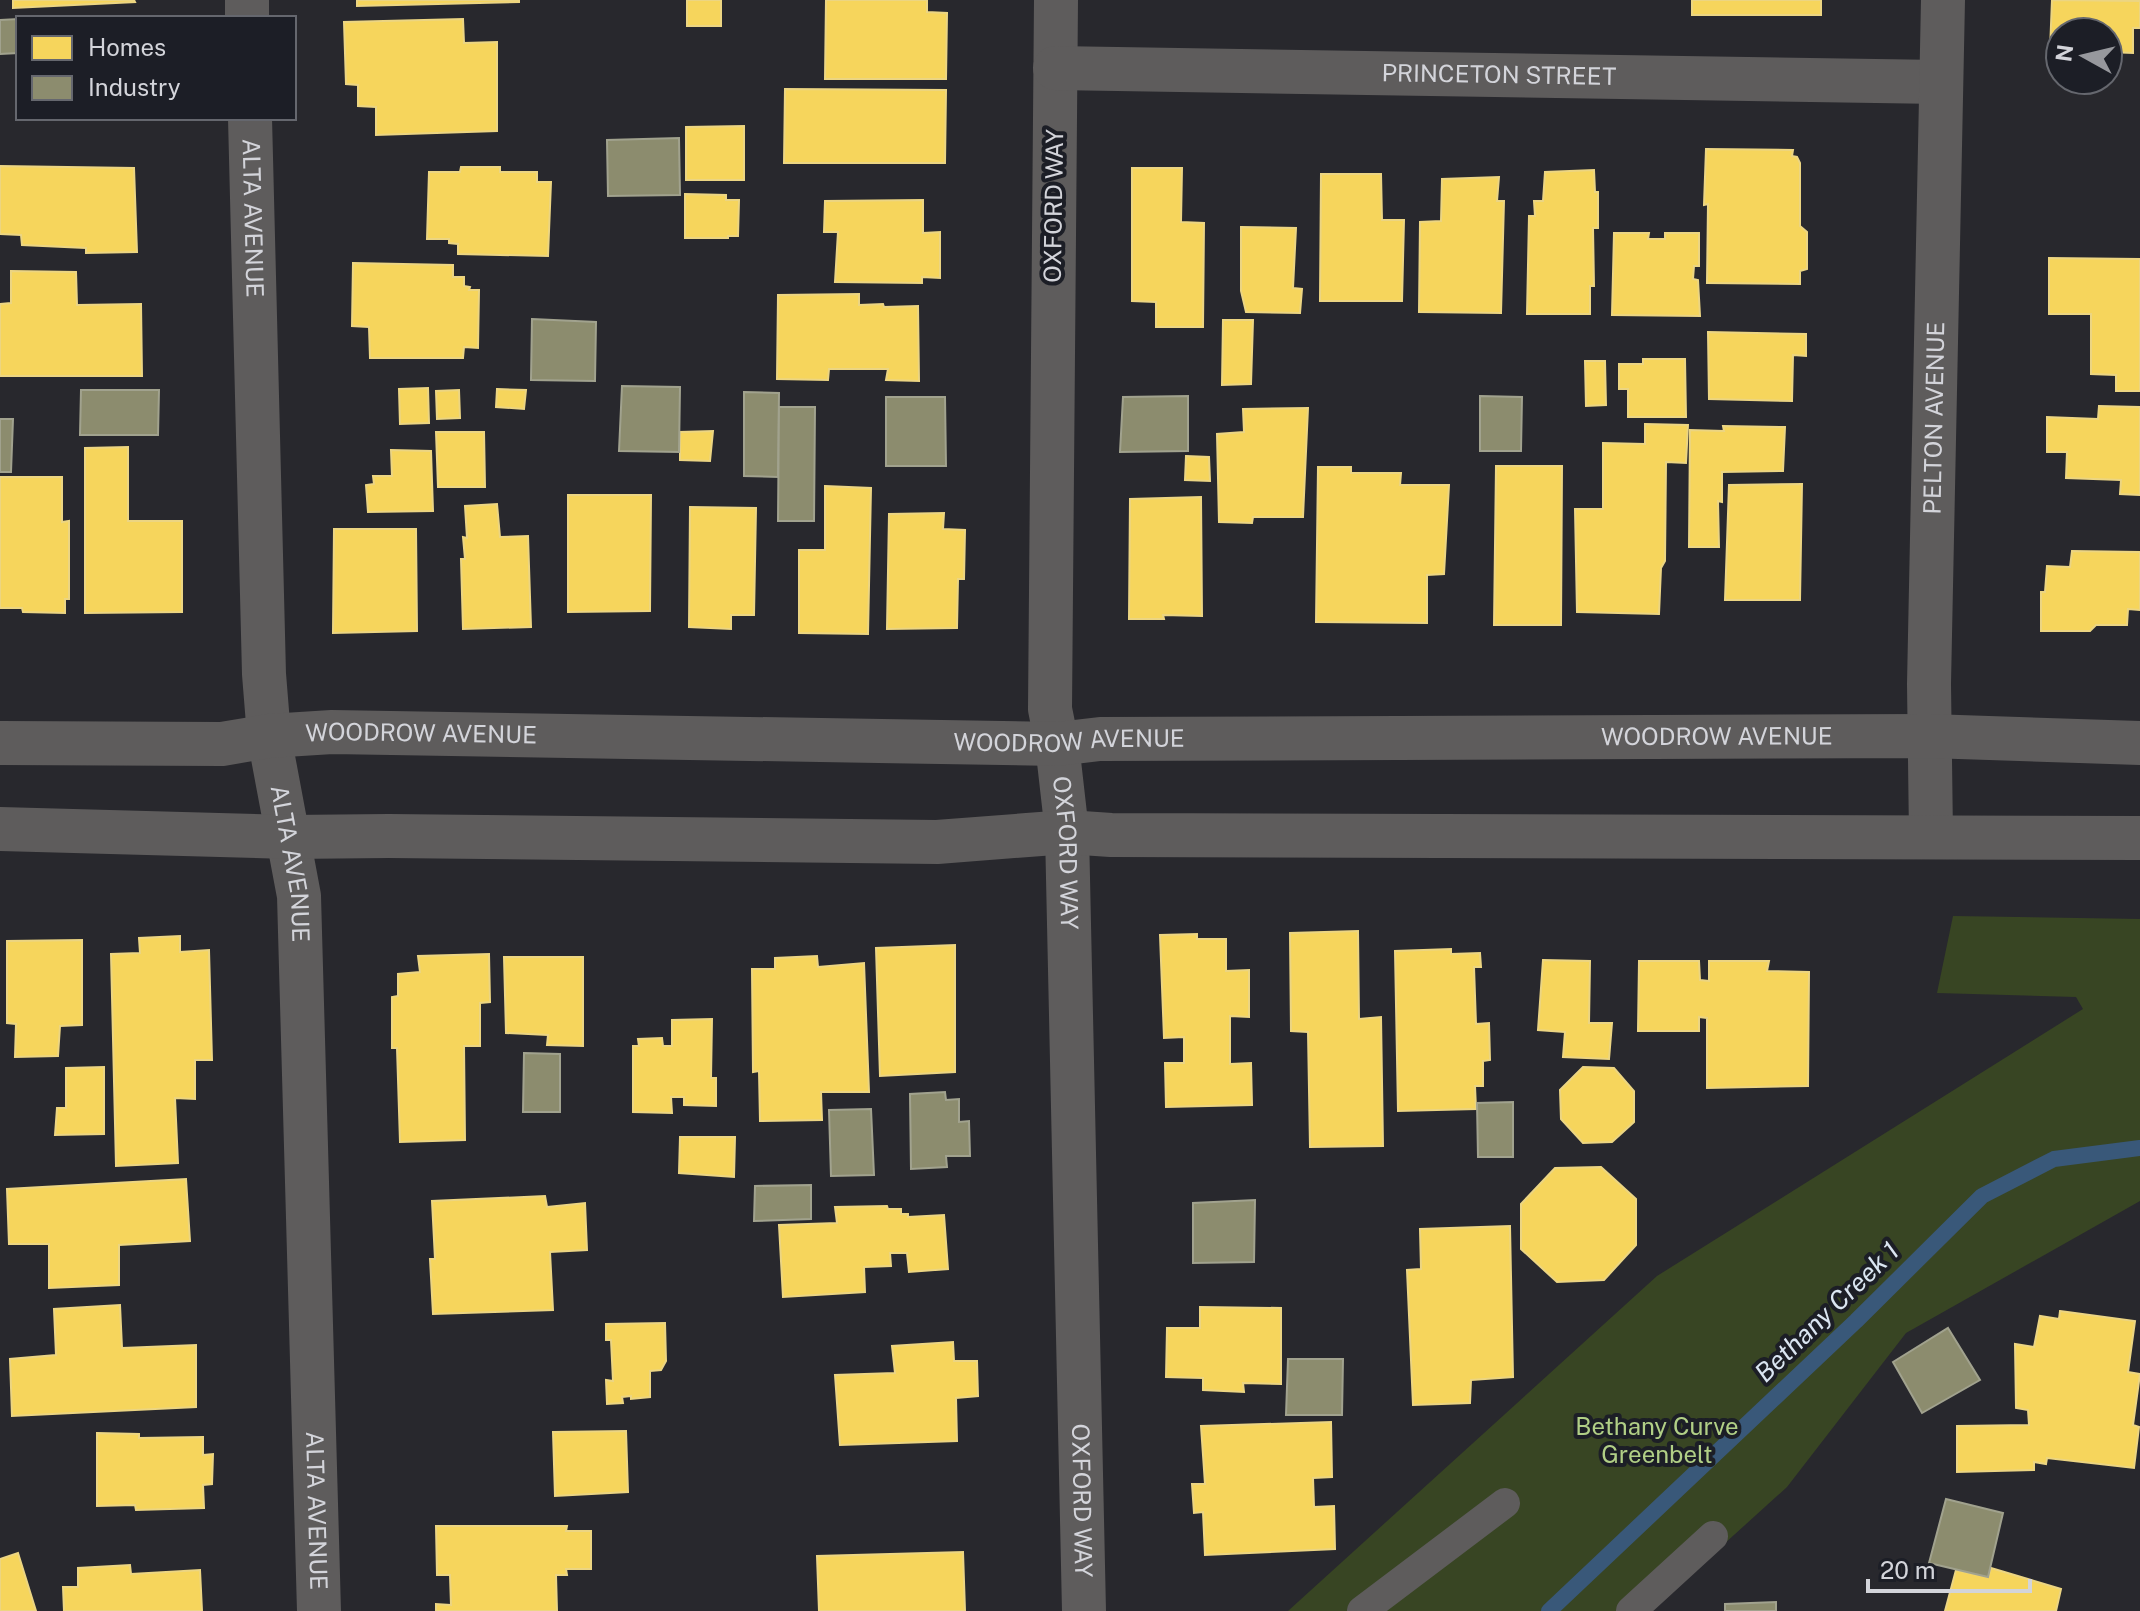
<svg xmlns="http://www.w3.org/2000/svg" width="2140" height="1611" viewBox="0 0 2140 1611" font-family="'Public Sans',sans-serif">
  <rect width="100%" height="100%" fill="#28282d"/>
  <path fill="#384523" d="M1953,916L2140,919V1201L1906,1333L1787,1487L1650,1611H1288L1657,1276L2083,1009L2076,997L1937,993Z"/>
  <g fill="#f6d55c" stroke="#ecd582" stroke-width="2">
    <path d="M13,0H134L135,2L13,8Z"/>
    <path d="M357,0H519V2L357,6Z"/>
    <rect x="687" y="0" width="34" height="26"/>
    <path d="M826,0H927V12L947,13L946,79H825Z"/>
    <rect x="1692" y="0" width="129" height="15"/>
    <path d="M2052,0L2140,1V28H2133V53L2108,52V32H2060V50H2050Z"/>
    <path d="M463,19L464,43L497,42V131L376,135V107L358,106V85L346,84L344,22Z"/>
    <path d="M785,89L946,90L945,163H784Z"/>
    <path d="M744,126V180H686V127Z"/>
    <path d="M1706,149L1793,150L1792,156L1797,157L1800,163V226L1807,232V269L1800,271V284L1707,283L1708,204L1704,205Z"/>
    <path d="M0,166L134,168L137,252L86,253V248L22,245L21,235L0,234Z"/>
    <path d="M461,167H500V172H537V182H551L548,256L458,254V244L449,243V239H427L429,172H460Z"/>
    <path d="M1132,168H1182L1181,222L1204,223L1203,327H1156V302L1132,301Z"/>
    <path d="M1594,170L1595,192H1598V228H1593L1594,286H1590V314H1527L1529,216H1535L1534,201H1543L1545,172Z"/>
    <path d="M1321,174H1381L1382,220H1404L1402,301H1320Z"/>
    <path d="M1499,177L1497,201H1504L1501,313L1419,312L1420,222L1441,221L1442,179Z"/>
    <path d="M685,194L726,195V200H739L738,236H728V238H685Z"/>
    <path d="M923,200V233L940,232V278L922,277V283L835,282L838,232H824L825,201Z"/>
    <path d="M1241,227L1296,228L1293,288L1302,289L1300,313L1246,312L1241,291Z"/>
    <path d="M1614,233H1649L1648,239H1665V233H1699V266H1694L1693,279L1698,280L1700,316L1612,315Z"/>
    <path d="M2049,258L2140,259V391H2116V375L2091,374V314H2049Z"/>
    <path d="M353,263L453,265V277H464V286L470,287L469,290H479L478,348L464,347L463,358H370L369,327L352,326Z"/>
    <path d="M11,271L76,272L77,305L141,304L142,376H0V304L11,303Z"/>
    <path d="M859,294V305L883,304L884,307L918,306L919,381L886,380L888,369H829L828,380L777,379L778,295Z"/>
    <path d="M1223,320H1253L1251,384L1222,385Z"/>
    <path d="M1708,332L1806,334V356L1793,355L1792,401L1709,399Z"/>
    <path d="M1643,359H1685L1686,417H1628V389H1619V364H1643Z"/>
    <path d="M1585,361H1605L1606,405L1586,406Z"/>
    <path d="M428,388L429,423L400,424L399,389Z"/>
    <path d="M497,389L526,390L524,409L496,407Z"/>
    <path d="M459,390L460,418L437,419L436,391Z"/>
    <path d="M2099,406L2140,407V495L2120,494L2121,480L2066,478L2067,452H2047V417L2098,419Z"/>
    <path d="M1308,408L1303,517H1253L1252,523L1219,522L1217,434L1244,432L1243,409Z"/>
    <path d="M1645,424L1688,425L1686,463L1666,462L1665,561L1661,568L1659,614L1577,612L1575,509H1603V443L1645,444Z"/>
    <path d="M1723,426L1785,427L1783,471L1722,472V502L1718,501L1719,547H1689L1690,430L1724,431Z"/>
    <path d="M713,431L710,461L680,460V432Z"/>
    <path d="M436,432H484L485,487H438Z"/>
    <path d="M128,447V521H182V612L85,613V448Z"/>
    <path d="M391,450L431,451L433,511L368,512L366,485L374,484L373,476H392Z"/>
    <path d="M1186,456L1209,457L1210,481L1185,480Z"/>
    <path d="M1496,466H1562L1561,625H1494Z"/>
    <path d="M1318,467H1351V473H1401L1400,485H1449L1444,574L1427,575V623L1316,622Z"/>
    <path d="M0,477H62V522L69,521V599H65V613L23,612L22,608H0Z"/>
    <path d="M1802,484L1800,600H1725L1729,485Z"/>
    <path d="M825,486L871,488L868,634L799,633V550H825Z"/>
    <path d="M568,495H651L650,611L568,612Z"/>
    <path d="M1201,497L1202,616L1163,615L1164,619H1129L1130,499Z"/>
    <path d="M497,504L500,537L528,536L531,627L463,629L461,559H465L463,537L467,538L465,506Z"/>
    <path d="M690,507L756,508L754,615H731V629L689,627Z"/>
    <path d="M944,513L943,529L965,530L964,579H958L957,628L887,629L889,514Z"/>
    <path d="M334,529H416L417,631L333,633Z"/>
    <path d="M2072,551L2140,552V610L2128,609L2127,625H2096L2090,631H2041V592H2045L2047,566L2070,567Z"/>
    <path d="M1358,931L1359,1019L1381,1017L1383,1146L1310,1147L1308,1032L1291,1031L1290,933Z"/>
    <path d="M1197,934V939H1226V971L1249,970V1017L1230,1016V1064L1251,1063L1252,1105L1166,1107L1165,1063H1184V1037L1164,1038L1160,935Z"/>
    <path d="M180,936V952L209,950L212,1060H195V1099L175,1098L178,1163L116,1166L111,954L140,953L139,938Z"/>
    <path d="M82,940V1025L60,1026L58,1056L15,1057L16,1024L7,1023V941Z"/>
    <path d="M955,945V1072L880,1076L876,948Z"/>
    <path d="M1451,949V954L1480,953L1481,967H1474L1476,1024L1489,1023L1490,1060L1483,1061V1086H1475L1476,1109L1398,1111L1395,951Z"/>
    <path d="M489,954L490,1002L480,1003V1046H464L465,1140L400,1142L397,1048H392V997L398,996V974L420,972L418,956Z"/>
    <path d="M817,956L818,967L864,963L869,1092H821L822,1120L760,1121L759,1071L753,1072L752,969H775V958Z"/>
    <path d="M504,957H583V1046L547,1045L548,1035L506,1033Z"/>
    <path d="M1543,960L1590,961L1589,1023H1612L1609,1059L1563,1057L1565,1032L1538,1030Z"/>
    <path d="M1639,961H1699L1700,980L1709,981V961H1769L1767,971L1809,972L1808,1086L1707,1088V1018L1699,1017V1031H1638Z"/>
    <path d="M712,1019L711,1078H716V1106L684,1105V1097H671L672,1113L633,1112V1046H639L638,1039L662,1038L663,1046H672V1020Z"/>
    <path d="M104,1067V1134L55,1135L57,1108H66V1068Z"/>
    <path d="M1583,1067L1614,1068L1634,1091V1122L1612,1142L1583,1143L1561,1119L1560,1090Z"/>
    <path d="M680,1137H735L734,1177L679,1173Z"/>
    <path d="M1601,1167L1636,1199V1245L1604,1280L1557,1282L1521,1249V1204L1555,1168Z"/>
    <path d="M186,1179L190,1241L119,1245V1285L49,1288V1244H9L7,1189Z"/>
    <path d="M545,1196L547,1207L585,1203L587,1250L550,1252L553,1310L433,1314L430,1259H435L432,1201Z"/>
    <path d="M887,1206L888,1209H901V1214H908V1217L944,1215L948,1269L909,1272L907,1253H890L891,1266L864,1267L865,1292L783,1297L779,1225L837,1223L835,1207Z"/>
    <path d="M1510,1226L1513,1377L1471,1380L1470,1403L1413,1405L1407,1270L1421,1269L1420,1229Z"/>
    <path d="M120,1305L122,1348L196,1345V1407L12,1416L10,1359L56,1355L54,1309Z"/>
    <path d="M1200,1307L1281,1308V1384L1243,1383L1244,1392L1203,1390V1378L1166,1377L1167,1328H1200Z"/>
    <path d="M2060,1311L2135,1321L2128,1372L2140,1374L2133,1425L2139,1427L2134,1468L2047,1458L2046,1464L2034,1462V1470L1957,1472V1426L2029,1425L2028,1410L2016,1408L2015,1344L2034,1347L2040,1316L2059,1319Z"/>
    <path d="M665,1323L666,1361L661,1370L650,1371V1397L631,1399V1396L622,1397L623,1403L607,1404L606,1380L613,1381L611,1340H606V1324Z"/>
    <path d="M953,1342L954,1361H977L978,1396L956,1398L957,1441L840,1445L835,1375L895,1373L892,1346Z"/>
    <path d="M1331,1422L1332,1477L1313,1478L1314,1507L1334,1506L1335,1549L1205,1555L1203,1512L1194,1513L1192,1484H1205L1201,1426Z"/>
    <path d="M626,1431L628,1492L555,1496L553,1432Z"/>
    <path d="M97,1433L139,1434V1438L203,1437V1455L213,1454L212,1484L203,1485L204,1508L136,1510L135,1505L97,1506Z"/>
    <path d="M436,1526H567L566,1531H591V1569H566L567,1575H556L557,1611H436V1604L451,1605L450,1575H437Z"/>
    <path d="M963,1552L965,1611H819L817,1556Z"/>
    <path d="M18,1553L36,1611H0V1559Z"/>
    <path d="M130,1565L131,1574L200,1570L202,1611H64L63,1587H78V1568Z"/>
    <path d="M1991,1568L2061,1589L2056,1611H1945L1956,1570L1988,1577Z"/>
  </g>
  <g fill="#8c8c6e" stroke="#a1a28e" stroke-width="2">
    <path d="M18,19V53L0,54V20Z"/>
    <path d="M679,138L680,195L608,196L607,140Z"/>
    <path d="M532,319L596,322L595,381L531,380Z"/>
    <path d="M622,386L680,387L679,452L619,451Z"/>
    <path d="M81,390H159L158,435H80Z"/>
    <path d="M744,392L779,393L778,477L744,476Z"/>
    <path d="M1188,396V451L1120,452L1123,397Z"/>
    <path d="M1480,396L1522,397L1521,451H1480Z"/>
    <path d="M886,397H945L946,466H886Z"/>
    <path d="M779,407H815L814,521H778Z"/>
    <path d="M0,419H13L11,472H0Z"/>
    <path d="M524,1053L560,1054V1112H523Z"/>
    <path d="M945,1092L946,1100L959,1099V1122L969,1121L970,1156H946L947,1167L911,1169L910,1094Z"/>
    <path d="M1513,1102V1157H1478L1477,1103Z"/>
    <path d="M871,1109L874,1175L831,1176L829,1110Z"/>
    <path d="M811,1185V1219L754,1221L755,1186Z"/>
    <path d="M1255,1200L1254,1262L1193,1263V1203Z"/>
    <path d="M1948,1328L1980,1380L1922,1413L1893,1362Z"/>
    <path d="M1288,1359H1343L1342,1415H1286Z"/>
    <path d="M1946,1499L2003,1513L1988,1577L1929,1563Z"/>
    <path d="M1776,1602V1611H1725V1604Z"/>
  </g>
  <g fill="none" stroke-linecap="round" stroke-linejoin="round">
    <path stroke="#395879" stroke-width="16" d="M1549,1611L1856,1321L1982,1196L2054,1159L2140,1148"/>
    <g stroke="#5e5c5c" stroke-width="30">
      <path d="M1362,1611L1505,1503"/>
      <path d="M1631,1611L1713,1536"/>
    </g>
    <g stroke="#5e5c5c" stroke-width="44">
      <path d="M247,0V18"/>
      <path id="s1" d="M1056,0L1050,709L1057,744L1067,832L1084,1611"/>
      <path id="s2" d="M1055,68L1941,82"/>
      <path id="s3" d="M250,118L264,674L269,736L299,896L319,1611"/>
      <path id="s4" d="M1931,836L1929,684L1943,0"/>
    </g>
    <g stroke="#5e5c5c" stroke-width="44">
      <path id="s5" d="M0,743L222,744L269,736L332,732L1057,744L1100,739L1929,736L2140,743"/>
      <path d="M0,829L289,837L389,836L937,842L1067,832L1111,835L2140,838"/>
    </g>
  </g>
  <g text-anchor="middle" stroke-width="8" stroke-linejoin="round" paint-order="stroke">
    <g font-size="24" fill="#d3d4da" stroke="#1c1e26">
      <text dy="8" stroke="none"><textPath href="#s2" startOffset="444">PRINCETON STREET</textPath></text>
      <text transform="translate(1054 206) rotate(-89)" y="8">OXFORD WAY</text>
      <text dy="8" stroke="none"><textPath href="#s3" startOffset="100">ALTA AVENUE</textPath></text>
      <text dy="8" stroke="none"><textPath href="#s4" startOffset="418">PELTON AVENUE</textPath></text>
      <text dy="8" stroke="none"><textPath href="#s5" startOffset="422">WOODROW AVENUE</textPath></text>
      <text dy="8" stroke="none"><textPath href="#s5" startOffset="1718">WOODROW AVENUE</textPath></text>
      <text dy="8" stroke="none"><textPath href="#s5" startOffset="1070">WOODROW AVENUE</textPath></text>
      <text dy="8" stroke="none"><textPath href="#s1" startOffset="854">OXFORD WAY</textPath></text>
      <text dy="8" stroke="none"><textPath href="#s3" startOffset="748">ALTA AVENUE</textPath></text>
      <text dy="8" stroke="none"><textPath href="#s1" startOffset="1502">OXFORD WAY</textPath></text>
      <text dy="8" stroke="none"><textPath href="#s3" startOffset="1396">ALTA AVENUE</textPath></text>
    </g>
    <g font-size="24" fill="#b1cf86" stroke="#1c1e26">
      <text x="1657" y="1435">Bethany Curve<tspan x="1657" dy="28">Greenbelt</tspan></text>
    </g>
    <g font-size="26" font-style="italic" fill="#dbe6f2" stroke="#1c1e26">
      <text transform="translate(1827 1312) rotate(-44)" y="9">Bethany Creek 1</text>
    </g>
  </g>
  <rect x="16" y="16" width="280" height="104" fill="#1c1e26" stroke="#65676e" stroke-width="2"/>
  <rect x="32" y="36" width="40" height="24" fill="#f6d55c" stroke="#65676e" stroke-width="2"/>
  <text x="88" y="56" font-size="24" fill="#d3d4da">Homes</text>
  <rect x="32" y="76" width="40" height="24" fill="#8c8c6e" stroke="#65676e" stroke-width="2"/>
  <text x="88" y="96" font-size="24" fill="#d3d4da">Industry</text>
  <g transform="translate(2084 56) rotate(278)"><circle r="38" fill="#1c1e26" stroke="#65676e" stroke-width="2"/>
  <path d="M0-6L14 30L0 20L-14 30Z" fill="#97989d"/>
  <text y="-12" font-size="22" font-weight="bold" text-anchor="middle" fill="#d3d4da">N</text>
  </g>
  <path d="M1868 1579v12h162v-12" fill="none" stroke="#d3d4da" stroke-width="4"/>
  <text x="1880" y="1579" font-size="24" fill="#d3d4da" stroke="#1c1e26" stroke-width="6" paint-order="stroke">20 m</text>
</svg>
